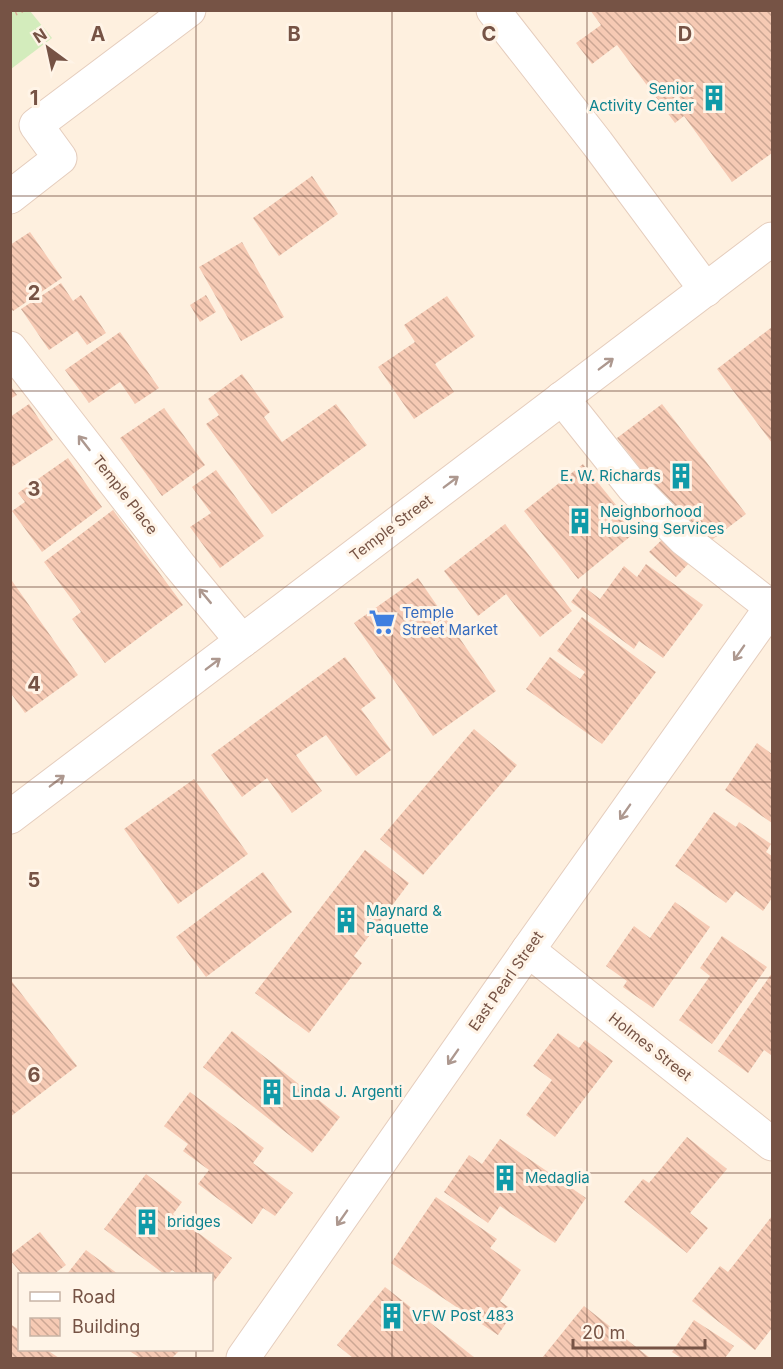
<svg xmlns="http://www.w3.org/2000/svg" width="783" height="1369" viewBox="0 0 783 1369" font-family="Inter,sans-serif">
  <defs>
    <pattern id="building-back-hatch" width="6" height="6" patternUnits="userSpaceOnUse" patternTransform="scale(1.5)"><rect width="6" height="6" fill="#f6cab4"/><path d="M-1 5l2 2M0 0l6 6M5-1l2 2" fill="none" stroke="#cca794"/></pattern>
  </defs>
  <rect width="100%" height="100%" fill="#fef0df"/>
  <path fill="#d3ecbc" d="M11,10L30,11L52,38L11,69Z"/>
  <g fill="url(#building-back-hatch)">
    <path d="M590,10H772V153L732,182L684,116L675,123L617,45L592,64L576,43L601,25Z"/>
    <path d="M312,176L338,214L279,256L253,218Z"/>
    <path d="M30,232L62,278L13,311L10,307V245Z"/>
    <path d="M242,242L284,317L241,341L199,267Z"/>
    <path d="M61,283L73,301L81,295L106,333L87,345L77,331L49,350L21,309Z"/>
    <path d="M206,295L216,312L200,322L190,305Z"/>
    <path d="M447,296L475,336L435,364L454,392L414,419L378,367L415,342L404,325Z"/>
    <path d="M772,327V443L717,369Z"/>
    <path d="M120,332L159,388L135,404L120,382L89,403L65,370Z"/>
    <path d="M242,374L270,412L264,417L282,442L336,404L367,445L272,514L206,424L219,415L208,399Z"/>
    <path d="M10,385L17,395L10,399Z"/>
    <path d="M29,404L53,440L10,468V417Z"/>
    <path d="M662,404L746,514L701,548L617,438Z"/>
    <path d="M164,408L205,465L162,496L120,438Z"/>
    <path d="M68,458L102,507L42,552L12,511L25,502L18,493Z"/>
    <path d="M583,464L637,531L578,579L524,511Z"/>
    <path d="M216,470L264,536L220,568L190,527L211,513L192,487Z"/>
    <path d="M113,510L183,605L105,663L72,619L81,612L44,562Z"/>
    <path d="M505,524L572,611L540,637L506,594L478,616L444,571Z"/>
    <path d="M667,535L693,559L676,577L649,552Z"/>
    <path d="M646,564L703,605L663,658L639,641L634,649L571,602L583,586L600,599L624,566L637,577Z"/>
    <path d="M10,578L78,675L25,713L10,692Z"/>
    <path d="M418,578L496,691L433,736L354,623Z"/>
    <path d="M582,617L656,672L602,744L526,689L550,657L580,679L585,672L557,651Z"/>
    <path d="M345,657L376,698L361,709L391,750L356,776L326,735L296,755L322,791L292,813L267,778L242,797L211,755Z"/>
    <path d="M474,729L517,765L423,875L380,839Z"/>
    <path d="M757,743L772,754V823L725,790Z"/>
    <path d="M194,779L248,854L178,904L124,829Z"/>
    <path d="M714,812L736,827L739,822L771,844L766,852L772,856V898L763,911L736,891L726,903L675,866Z"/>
    <path d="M365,850L409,883L354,956L362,963L309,1033L255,993Z"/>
    <path d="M263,872L292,912L206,977L176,937Z"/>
    <path d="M675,902L710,927L653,1008L623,987L627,981L606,966L634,926L650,938Z"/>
    <path d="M722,936L767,967L712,1044L679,1020L710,976L700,968Z"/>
    <path d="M772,973V1053L771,1055L764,1050L748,1073L718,1051Z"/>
    <path d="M10,979L77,1066L10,1117Z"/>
    <path d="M232,1031L340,1117L312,1153L203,1067Z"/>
    <path d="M558,1033L579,1048L585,1040L613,1061L555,1137L526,1115L552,1080L533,1066Z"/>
    <path d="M190,1092L264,1148L253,1163L293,1193L275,1216L263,1208L252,1224L198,1184L209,1170L183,1151L188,1144L164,1126Z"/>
    <path d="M687,1137L727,1169L690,1213L708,1228L687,1253L624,1202L643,1179L649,1183Z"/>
    <path d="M500,1139L586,1198L555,1243L500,1206L488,1223L444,1192L469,1155L482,1164Z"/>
    <path d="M146,1174L182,1202L173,1214L232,1258L212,1284V1274H178L172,1270L168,1274H164L104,1229Z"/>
    <path d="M436,1197L497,1239L490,1248L521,1270L500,1301L514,1311L498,1335L391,1263Z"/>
    <path d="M772,1216V1328L755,1350L692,1301L720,1266L728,1272Z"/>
    <path d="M40,1232L66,1265L54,1274H22L10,1260V1255Z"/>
    <path d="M86,1250L118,1274H67Z"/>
    <path d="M385,1287L475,1358H353L337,1345Z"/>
    <path d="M584,1306L650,1358H542Z"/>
    <path d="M694,1320L734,1346L725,1358H681L672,1352Z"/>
    <path d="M10,1324L20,1330V1350H47L59,1358H10Z"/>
    <path d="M128,1350H180L172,1358H140Z"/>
  </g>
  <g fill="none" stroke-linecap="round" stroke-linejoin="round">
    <g stroke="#e5cdbd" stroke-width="35">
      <g id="minor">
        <path d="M493,10L597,143L706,290"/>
        <path d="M10,197L60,158L36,125L189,10"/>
        <path d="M10,348L179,565L242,641"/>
        <path d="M562,398L633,487L684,539L771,607"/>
        <path d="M10,817L772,239"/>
        <path d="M528,950L772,1144"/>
        <path d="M243,1358L528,950L772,606"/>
      </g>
    </g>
    <path stroke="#daad98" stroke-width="4" stroke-dasharray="1.5 4.5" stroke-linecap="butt" d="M10,16L24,10"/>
    <use href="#minor" stroke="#fff" stroke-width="33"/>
  </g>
  <defs><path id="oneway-shaft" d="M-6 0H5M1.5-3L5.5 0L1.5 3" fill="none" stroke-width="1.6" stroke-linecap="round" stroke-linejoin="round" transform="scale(1.5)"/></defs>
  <g stroke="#ad988f">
    <use href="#oneway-shaft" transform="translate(606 364) rotate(-37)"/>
    <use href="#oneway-shaft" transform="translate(84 443) rotate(-128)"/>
    <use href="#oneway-shaft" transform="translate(451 482) rotate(-37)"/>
    <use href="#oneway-shaft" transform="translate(205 596) rotate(-130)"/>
    <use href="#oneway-shaft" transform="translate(739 653) rotate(125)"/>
    <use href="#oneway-shaft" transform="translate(213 664) rotate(-37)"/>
    <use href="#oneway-shaft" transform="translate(57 781) rotate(-37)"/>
    <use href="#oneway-shaft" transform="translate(625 812) rotate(125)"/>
    <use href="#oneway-shaft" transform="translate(453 1057) rotate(125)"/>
    <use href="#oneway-shaft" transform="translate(342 1218) rotate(125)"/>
  </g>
  <path fill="none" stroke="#765345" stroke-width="1.5" stroke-opacity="0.55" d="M196,10V1274M392,10V1358M587,10V1358M10,196H772M10,391H772M10,587H772M10,782H772M10,978H772M10,1173H772M196,1350V1358"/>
  <defs>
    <g id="building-bare" transform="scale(2.07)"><path d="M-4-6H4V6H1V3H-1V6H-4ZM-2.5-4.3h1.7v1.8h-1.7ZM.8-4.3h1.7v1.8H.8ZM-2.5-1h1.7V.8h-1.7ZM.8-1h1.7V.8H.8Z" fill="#0f9aa8" stroke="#fff4e7" stroke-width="2.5" paint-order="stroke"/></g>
    <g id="supermarket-bare" transform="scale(2.07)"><path d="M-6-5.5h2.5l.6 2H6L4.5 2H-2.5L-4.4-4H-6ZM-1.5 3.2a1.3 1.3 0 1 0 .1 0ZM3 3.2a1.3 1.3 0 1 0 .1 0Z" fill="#3f7fe0" stroke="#fff4e7" stroke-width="2.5" paint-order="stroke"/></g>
  </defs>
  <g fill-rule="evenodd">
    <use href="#building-bare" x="714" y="98"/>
    <use href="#building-bare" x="681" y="476"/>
    <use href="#building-bare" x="580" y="521"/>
    <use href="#supermarket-bare" x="382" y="622"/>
    <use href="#building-bare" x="346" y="920"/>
    <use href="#building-bare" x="272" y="1092"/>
    <use href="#building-bare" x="505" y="1178"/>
    <use href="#building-bare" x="147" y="1222"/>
    <use href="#building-bare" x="392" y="1316"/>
  </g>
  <g text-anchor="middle" stroke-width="6" stroke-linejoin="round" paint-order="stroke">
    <g font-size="15" fill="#0d838f" stroke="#fff4e7" text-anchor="start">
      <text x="694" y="94" text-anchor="end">Senior<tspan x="694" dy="17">Activity Center</tspan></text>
      <text x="661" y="481" text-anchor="end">E. W. Richards</text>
      <text x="600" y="517">Neighborhood<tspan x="600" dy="17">Housing Services</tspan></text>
      <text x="366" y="916">Maynard &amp;<tspan x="366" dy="17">Paquette</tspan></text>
      <text x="292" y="1097">Linda J. Argenti</text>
      <text x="525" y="1183">Medaglia</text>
      <text x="167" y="1227">bridges</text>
      <text x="412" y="1321">VFW Post 483</text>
    </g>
    <g font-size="15" fill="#765345" stroke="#fff4e7">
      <text transform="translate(125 495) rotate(52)" y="5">Temple Place</text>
      <text transform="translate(391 528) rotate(-37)" y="5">Temple Street</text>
      <text transform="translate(506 981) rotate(-55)" y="5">East Pearl Street</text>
      <text transform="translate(650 1047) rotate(38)" y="5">Holmes Street</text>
    </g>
    <g font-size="15" fill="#366cbe" stroke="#fff4e7" text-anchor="start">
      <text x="402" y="618">Temple<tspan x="402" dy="17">Street Market</tspan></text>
    </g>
  </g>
  <g font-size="20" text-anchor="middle" font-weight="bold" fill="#765345" stroke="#fff4e7" stroke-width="6" stroke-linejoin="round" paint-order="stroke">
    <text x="98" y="41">A</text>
    <text x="294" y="41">B</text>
    <text x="489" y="41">C</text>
    <text x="685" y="41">D</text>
    <text x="34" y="105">1</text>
    <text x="34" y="300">2</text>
    <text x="34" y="496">3</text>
    <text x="34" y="691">4</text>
    <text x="34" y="887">5</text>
    <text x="34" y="1082">6</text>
  </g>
  <rect width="783" height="1369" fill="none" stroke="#765345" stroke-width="24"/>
  <rect x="18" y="1273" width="195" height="78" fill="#fff4e7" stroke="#c8b4a6" stroke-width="1.5"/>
  <rect x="30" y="1292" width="30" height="9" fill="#ffffff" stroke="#c8b4a6" stroke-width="1.5"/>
  <text x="72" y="1303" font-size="18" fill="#765345">Road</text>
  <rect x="30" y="1318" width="30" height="18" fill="url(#building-back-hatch)" stroke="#c8b4a6" stroke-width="1.5"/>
  <text x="72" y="1333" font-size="18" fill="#765345">Building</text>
  <g transform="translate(48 48) rotate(327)" stroke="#fff4e7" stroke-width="4.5" paint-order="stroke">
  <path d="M0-4.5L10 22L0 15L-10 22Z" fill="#765345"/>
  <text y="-9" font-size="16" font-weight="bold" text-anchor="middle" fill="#765345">N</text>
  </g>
  <path d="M573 1339v9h132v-9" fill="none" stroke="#765345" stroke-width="3"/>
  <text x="582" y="1339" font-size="18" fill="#765345" stroke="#fff4e7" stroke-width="4.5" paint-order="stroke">20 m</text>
</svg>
